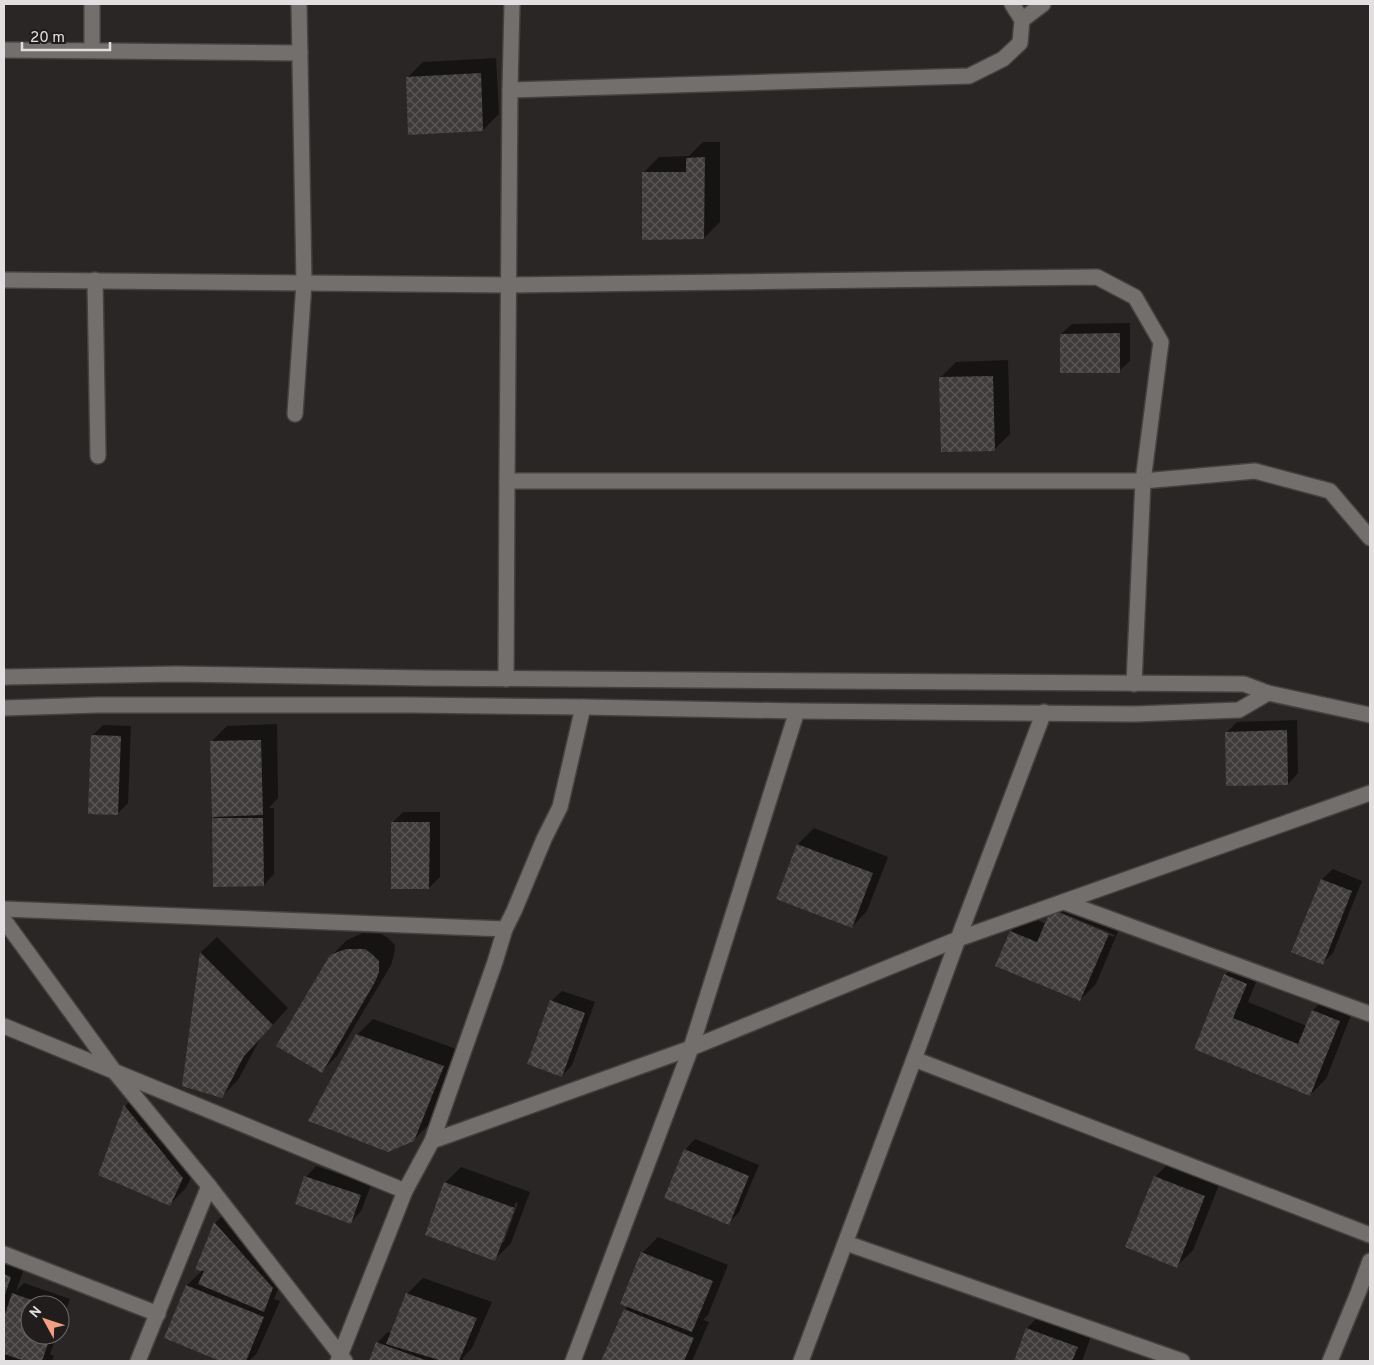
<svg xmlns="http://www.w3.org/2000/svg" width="1374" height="1365" viewBox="0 0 1374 1365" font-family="Overpass,sans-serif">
  <defs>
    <pattern id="building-cross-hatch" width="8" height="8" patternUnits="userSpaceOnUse" patternTransform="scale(1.25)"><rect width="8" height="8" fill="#3e3b3a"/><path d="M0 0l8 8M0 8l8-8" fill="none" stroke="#5a5756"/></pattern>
  </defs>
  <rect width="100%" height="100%" fill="#292625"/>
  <g fill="#0007" fill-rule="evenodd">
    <path d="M496,58L499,114L483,130L407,78L423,62Z"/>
    <path d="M703,142H720V222L704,238L643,173L659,157L689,156Z"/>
    <path d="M1130,323V361L1119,371L1061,334L1072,324Z"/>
    <path d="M1008,360L1010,434L994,450L940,378L956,362Z"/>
    <path d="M1297,720L1298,773L1288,784L1226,733L1237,722Z"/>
    <path d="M277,724L278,798L269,808H274V874L264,885L213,819L216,816L211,742L227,726Z"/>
    <path d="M103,725L131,726L128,803L117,814L92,736Z"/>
    <path d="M403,812H440V877L429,888L392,823Z"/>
    <path d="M814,828L888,857L867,911L852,927L798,844Z"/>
    <path d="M1333,869L1362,881L1333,953L1323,963L1293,952L1322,879Z"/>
    <path d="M1068,894L1124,917L1096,984L1080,1000L1011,931L1027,915L1046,924ZM1058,911L1115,935L1114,937L1058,914Z"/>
    <path d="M4,903L17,908L4,943Z"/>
    <path d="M363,933L381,934L388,938L395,945L394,955L391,965L337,1056L321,1072L331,956L347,940Z"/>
    <path d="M217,937L288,1008L260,1039L238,1080L222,1096L184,1085L201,952Z"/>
    <path d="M1241,959L1262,968L1248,1002L1307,1026L1313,1010L1329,994L1355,1005L1326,1079L1310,1095L1195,1049L1225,975Z"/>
    <path d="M562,991L595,1002L572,1065L562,1076L551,1001Z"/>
    <path d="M373,1019L459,1050L430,1124L413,1140L357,1035Z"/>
    <path d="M141,1091L199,1161L186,1188L170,1204L99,1175L125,1106Z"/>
    <path d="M695,1139L759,1165L739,1212L729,1223L685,1150Z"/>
    <path d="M1171,1161L1221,1180L1193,1250L1177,1266L1155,1177Z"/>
    <path d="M316,1166L371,1185L361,1211L351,1222L306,1177Z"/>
    <path d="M461,1167L530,1192L511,1243L495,1259L445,1183ZM516,1202L518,1203L504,1242H501Z"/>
    <path d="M226,1212L283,1277L274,1299L280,1301L257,1353L249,1361H223L165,1337L187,1285L203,1270L196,1269L215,1223Z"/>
    <path d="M658,1237L728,1265L708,1315L703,1320L709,1322L692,1361H603L625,1309L628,1306L642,1253Z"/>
    <path d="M4,1253L27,1261L16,1291L24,1283L70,1299L60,1326V1305H30V1335H57L50,1354L54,1356L52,1361H4Z"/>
    <path d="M423,1278L492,1302L472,1348L462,1359L464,1360V1361H370L377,1343L388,1332L391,1333L407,1294Z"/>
    <path d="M1043,1312L1093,1331L1082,1361H1015L1027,1328Z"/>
  </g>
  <g fill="url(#building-cross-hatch)">
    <path d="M481,73L483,131L408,135L406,77Z"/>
    <path d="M705,157L704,239L642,240V172H686V158Z"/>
    <path d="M1120,333V373H1060V334Z"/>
    <path d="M993,376L995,451L941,452L939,377Z"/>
    <path d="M1287,730L1288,785L1226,786L1225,732Z"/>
    <path d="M91,735L121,736L118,815L88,814Z"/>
    <path d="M261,740L263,815L212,817L210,741Z"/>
    <path d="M212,818H263L264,886L213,887Z"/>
    <path d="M391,822H430L429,889H391Z"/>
    <path d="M797,844L873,873L852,928L776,899Z"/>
    <path d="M1321,879L1352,891L1323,965L1291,952Z"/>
    <path d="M1051,909L1109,934L1080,1001L995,966L1010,931L1037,942Z"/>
    <path d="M346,949H365L372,954L379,961V972L375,982L322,1073L276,1046L330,955Z"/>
    <path d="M200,952L273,1025L244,1056L222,1098L182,1086Z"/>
    <path d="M1224,974L1247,984L1233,1018L1298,1044L1312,1010L1340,1021L1310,1096L1194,1049Z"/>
    <path d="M550,1000L585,1013L562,1077L527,1064Z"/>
    <path d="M356,1034L444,1066L414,1141L388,1152L308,1121Z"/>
    <path d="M124,1105L183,1178L170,1206L98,1175Z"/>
    <path d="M684,1149L749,1176L729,1225L664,1198Z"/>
    <path d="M304,1176L361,1195L351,1224L295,1204Z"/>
    <path d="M1154,1176L1205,1196L1177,1268L1125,1247Z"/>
    <path d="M444,1182L515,1208L495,1261L425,1235Z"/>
    <path d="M214,1222L273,1288L264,1312L198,1284L204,1271L195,1270Z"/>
    <path d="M641,1252L713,1281L692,1332L620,1304Z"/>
    <path d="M4,1274L11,1277L4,1298Z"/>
    <path d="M186,1285L264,1317L246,1361H220L164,1338Z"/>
    <path d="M12,1293L46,1305H30V1335H51L42,1361H25L4,1354V1317Z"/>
    <path d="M406,1293L477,1318L459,1361H442L386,1344Z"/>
    <path d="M624,1309L694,1338L684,1361H601Z"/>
    <path d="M1026,1328L1078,1347L1072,1361H1014Z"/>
    <path d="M376,1342L428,1361H369Z"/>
  </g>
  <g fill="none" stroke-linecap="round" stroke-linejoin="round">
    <g stroke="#444140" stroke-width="18">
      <g id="street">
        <path d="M1022,20L1043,4"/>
        <path d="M4,50L300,53"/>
        <path d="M92,50V4"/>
        <path d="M510,90L969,76L1003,59L1020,43L1022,20L1012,4"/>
        <path d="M4,280L509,285L1097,277L1135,297L1161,342L1143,481L1134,684"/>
        <path d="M95,280L98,456"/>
        <path d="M295,414L304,283L299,4"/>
        <path d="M507,481L510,90L512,4"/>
        <path d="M4,677L176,674L423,678L1244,684L1268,693L1370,715"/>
        <path d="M506,679L507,481H1143L1255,471L1330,491L1370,538"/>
        <path d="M4,708L97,705H411L583,707L797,711L1135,714L1239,710L1268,693"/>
        <path d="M1064,902L1370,1014"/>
        <path d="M4,909L505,929L495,962L432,1141L405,1191L338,1361"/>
        <path d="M4,920L114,1071L209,1186L345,1361"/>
        <path d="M505,929L514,911L544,839L560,807L583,707"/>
        <path d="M4,1026L405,1191"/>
        <path d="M914,1059L1370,1235"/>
        <path d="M432,1141L691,1048L958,939L1370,793"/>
        <path d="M846,1243L1182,1361"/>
        <path d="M4,1254L158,1314"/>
        <path d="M138,1361L209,1186"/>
        <path d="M573,1361L691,1048L797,711"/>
        <path d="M801,1361L914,1059L958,939L1044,712"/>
        <path d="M1330,1361L1358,1293L1370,1261"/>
      </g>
    </g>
    <use href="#street" stroke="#726f6d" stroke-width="15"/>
  </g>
  <rect width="1374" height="1365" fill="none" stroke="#e1dfdf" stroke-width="10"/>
  <g transform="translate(45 1320) rotate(310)"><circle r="24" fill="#201d1c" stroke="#6d6b6a"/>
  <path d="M0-4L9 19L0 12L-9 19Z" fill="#f39f83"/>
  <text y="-8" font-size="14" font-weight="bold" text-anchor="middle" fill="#e1dfdf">N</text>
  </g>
  <path d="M22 42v8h88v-8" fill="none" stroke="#e1dfdf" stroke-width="2.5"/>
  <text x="30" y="42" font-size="15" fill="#e1dfdf" stroke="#201d1c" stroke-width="4" paint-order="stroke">20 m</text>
</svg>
